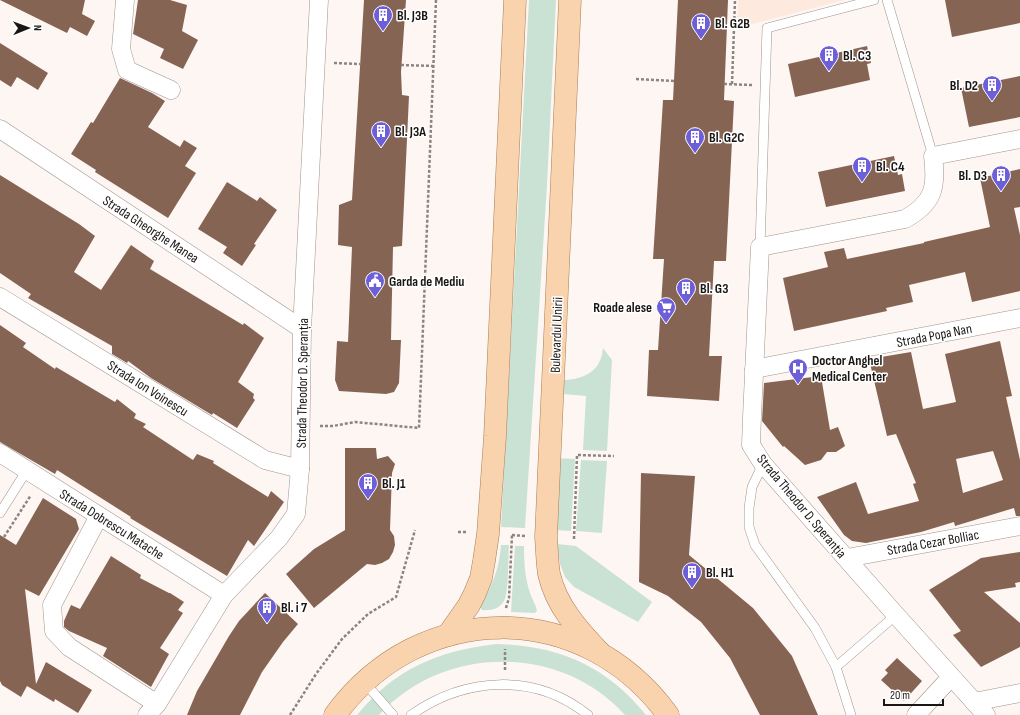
<svg xmlns="http://www.w3.org/2000/svg" width="1020" height="715" viewBox="0 0 1020 715" font-family="'Sofia Sans Condensed',sans-serif">
  <rect width="100%" height="100%" fill="#fef6f2"/>
  <path fill="#fee9df" d="M738,0H845L737,28Z"/>
  <g fill="#cae2d4">
    <path d="M529,0H556L547,185L525,528L501,527Z"/>
    <path d="M603,348L612,360L607,451L583,450L586,396L563,394L564,380C585,379 601,371 603,348Z"/>
    <path d="M556,458L575,459L571,531L553,530Z"/>
    <path d="M581,460L607,461L602,533L576,531Z"/>
    <path d="M557,544L576,546L652,602L638,622L574,587L565,577L560,564Z"/>
    <path d="M501,545H509C508,557 509,593 504,601C499,609 491,611 482,610L481,609V606C492,584 499,571 501,545Z"/>
    <path d="M515,546H524C524,563 525,578 530,593C532,599 536,605 537,611L535,613L511,612Z"/>
    <path d="M496,644C559,646 605,665 646,715H625C561,644 444,644 379,715H357C395,669 437,651 496,644Z"/>
  </g>
  <g fill="#866454" fill-rule="evenodd">
    <path d="M0,0H85L82,14L95,21L87,36L70,27L67,33Z"/>
    <path d="M138,0H170L187,5L182,31L198,40L183,69L160,58L164,49L133,34Z"/>
    <path d="M364,0H406L401,72L402,95L409,96L402,246L393,247L391,340H401L399,383L394,392L386,394L339,391L335,380L337,341L348,342L352,247L338,245L339,205L352,200Z"/>
    <path d="M678,0H728L724,100L734,101L726,261H714L709,356H722L719,401L647,396L649,350H658L664,259H653L663,100H673Z"/>
    <path d="M945,0H1020V23L952,37Z"/>
    <path d="M0,43L48,73L38,90L17,77L11,87L0,80Z"/>
    <path d="M867,46L871,63L867,64L870,80L795,97L788,64Z"/>
    <path d="M1020,76V117L969,127L961,88Z"/>
    <path d="M120,78L152,93L165,101L148,127L180,147L184,140L197,148L185,166L196,173L168,218L95,172L96,170L71,154L91,122L93,123Z"/>
    <path d="M894,156L898,175L902,174L905,191L826,207L818,172Z"/>
    <path d="M1020,169V207L1014,208L1020,235V291L972,302L965,272L909,285L913,302L886,308L887,311L794,331L783,278L828,267L824,252L844,248L847,259L924,243V242L990,227L980,178Z"/>
    <path d="M0,175L79,224L95,236L74,272L101,290L131,245L154,261L150,269L243,325L244,323L264,338L238,382L254,394L253,398L255,400L237,428L213,413L212,415L151,378L128,361L127,363L112,354V346L28,298L31,294L0,273Z"/>
    <path d="M227,182L257,201L260,197L277,210L254,244L256,245L242,266L223,253L227,247L198,229Z"/>
    <path d="M0,325L26,343L23,347L55,369L56,367L115,402L117,399L136,414L134,418L146,424L143,427L193,460L197,454L214,461L213,463L268,497L271,491L284,502L254,546L248,540L227,576L130,518L131,517L57,470L55,474L0,442Z"/>
    <path d="M1000,341L1012,396L1006,397L1020,460V516H1016L1014,508L955,526L954,522L921,532L866,543L852,541L844,535L817,497L856,482L868,514L919,501L913,484L916,483L896,434L887,436L869,359L911,352L923,409L956,402L945,354ZM993,451L1003,480L963,493L956,459Z"/>
    <path d="M821,376L830,430L838,427L845,446L836,452H827L821,460L805,465L784,446L783,447L762,421L764,383Z"/>
    <path d="M345,448H376L377,459L388,456L395,464L392,473L390,530L394,536L395,545L393,552L389,559L382,563L375,565L367,564L314,608L286,574L314,549L345,530Z"/>
    <path d="M641,473L695,476L689,555L753,608L792,656L818,715H760L730,658L701,622L668,596L639,582Z"/>
    <path d="M43,498L76,519L79,529L39,596L25,589L36,684L46,662L92,690L78,713L55,699L54,702L27,686L21,697L2,685L0,681V535L16,545Z"/>
    <path d="M1020,552V582L1015,583L1016,587L984,592L1020,623V647L981,667L953,635L961,631L929,590L981,558Z"/>
    <path d="M111,556L141,575L140,578L169,593H170L184,602L178,610L183,613L160,648L169,654L151,687L103,656L107,648L69,631L64,627V621L71,605L80,609Z"/>
    <path d="M265,593L298,624L283,642L262,672L240,715H187L197,691L229,636L239,621Z"/>
    <path d="M897,658L922,681L904,701L881,680L888,673L885,670Z"/>
  </g>
  <g fill="none" stroke-linecap="round" stroke-linejoin="round">
    <g stroke="#9f938d" stroke-width="10">
      <g id="service">
        <path d="M887,0L933,156"/>
        <path d="M760,247L767,28L874,0"/>
        <path d="M763,464L752,487L749,508V527L755,545L815,628L836,667L851,715"/>
        <path d="M0,513L27,470"/>
        <path d="M836,667L896,615"/>
        <path d="M365,683L393,715"/>
        <path d="M411,715C465,677 535,672 588,715"/>
      </g>
    </g>
    <g stroke="#9f938d" stroke-width="19">
      <g id="minor">
        <path d="M125,0L121,49L127,70L171,90"/>
        <path d="M0,129L302,329"/>
        <path d="M0,297L265,460L300,469"/>
        <path d="M754,369L1020,318"/>
        <path d="M0,453L224,595"/>
        <path d="M99,516L52,605L54,631L69,647L157,704"/>
        <path d="M847,558L1020,526"/>
        <path d="M974,702L1020,693"/>
        <path d="M147,715L157,704L224,595L279,538L296,514L300,469L302,329L319,0"/>
        <path d="M916,715L951,677"/>
        <path d="M986,715L896,615L763,464L751,445L752,417L760,247L905,219C934,203 937,187 933,156L1020,139"/>
      </g>
    </g>
    <g stroke="#a87e54" stroke-width="23">
      <g id="primary">
        <path d="M570,0L546,537C547,549 547,562 549,574C556,606 579,631 601,654"/>
        <path d="M448,635L469,605L475,593L481,578L484,561L488,534L495,436L515,0"/>
        <path d="M335,715C420,599 583,598 668,715"/>
      </g>
    </g>
    <g stroke="#8b8582" stroke-width="2.5" stroke-dasharray="3 2" stroke-linecap="butt">
      <path d="M334,63L360,64"/>
      <path d="M401,65L434,66"/>
      <path d="M636,79L674,81"/>
      <path d="M724,84L752,85"/>
      <path d="M732,84L735,0"/>
      <path d="M320,426H333L355,422L419,428L436,0"/>
      <path d="M458,532H467"/>
      <path d="M512,535L525,536"/>
      <path d="M4,537L31,495"/>
      <path d="M574,539L577,455L614,456"/>
      <path d="M506,608L509,598L512,535"/>
      <path d="M505,670V649"/>
      <path d="M290,715L316,674L342,639L368,614L396,597L415,530"/>
    </g>
    <use href="#service" stroke="#fff" stroke-width="9"/>
    <use href="#minor" stroke="#fff" stroke-width="18"/>
    <use href="#primary" stroke="#f9d3ad" stroke-width="22"/>
  </g>
  <defs>
    <g id="building-pin" transform="scale(1)"><path d="M0 17L-7.5 6A9.5 9.5 0 1 1 7.5 6Z" fill="#6c5fd9" stroke="#fff"/><path d="M-4-6H4V6H1V3H-1V6H-4ZM-2.5-4.3h1.7v1.8h-1.7ZM.8-4.3h1.7v1.8H.8ZM-2.5-1h1.7V.8h-1.7ZM.8-1h1.7V.8H.8Z" fill="#fff"/></g>
    <g id="civic-pin" transform="scale(1)"><path d="M0 17L-7.5 6A9.5 9.5 0 1 1 7.5 6Z" fill="#6c5fd9" stroke="#fff"/><path d="M-.6-6.5H3V-4.5H.6V-3L4-1V1h2V6H-6V1h2V-1L-.6-3ZM-1.2 2.5V6h2.4V2.5Z" fill="#fff"/></g>
    <g id="supermarket-pin" transform="scale(1)"><path d="M0 17L-7.5 6A9.5 9.5 0 1 1 7.5 6Z" fill="#6c5fd9" stroke="#fff"/><path d="M-6-5.5h2.5l.6 2H6L4.5 2H-2.5L-4.4-4H-6ZM-1.5 3.2a1.3 1.3 0 1 0 .1 0ZM3 3.2a1.3 1.3 0 1 0 .1 0Z" fill="#fff"/></g>
    <g id="hospital-pin" transform="scale(1)"><path d="M0 17L-7.5 6A9.5 9.5 0 1 1 7.5 6Z" fill="#6c5fd9" stroke="#fff"/><path d="M-5-5h3v3.5h4V-5h3V5h-3V1.5h-4V5h-3Z" fill="#fff"/></g>
  </defs>
  <g fill-rule="evenodd">
    <use href="#building-pin" x="383" y="15"/>
    <use href="#building-pin" x="701" y="23"/>
    <use href="#building-pin" x="829" y="55"/>
    <use href="#building-pin" x="992" y="85"/>
    <use href="#building-pin" x="381" y="131"/>
    <use href="#building-pin" x="695" y="137"/>
    <use href="#building-pin" x="862" y="166"/>
    <use href="#building-pin" x="1001" y="175"/>
    <use href="#civic-pin" x="375" y="281"/>
    <use href="#building-pin" x="686" y="288"/>
    <use href="#supermarket-pin" x="666" y="307"/>
    <use href="#hospital-pin" x="798" y="368"/>
    <use href="#building-pin" x="368" y="483"/>
    <use href="#building-pin" x="692" y="572"/>
    <use href="#building-pin" x="267" y="607"/>
  </g>
  <g text-anchor="middle" stroke-width="3" stroke-linejoin="round" paint-order="stroke">
    <g font-size="14" font-weight="bold" fill="#1a1614" stroke="#fff" text-anchor="start">
      <text x="397" y="20">Bl. J3B</text>
      <text x="715" y="28">Bl. G2B</text>
      <text x="843" y="60">Bl. C3</text>
      <text x="978" y="90" text-anchor="end">Bl. D2</text>
      <text x="395" y="136">Bl. J3A</text>
      <text x="709" y="142">Bl. G2C</text>
      <text x="876" y="171">Bl. C4</text>
      <text x="987" y="180" text-anchor="end">Bl. D3</text>
      <text x="389" y="286">Garda de Mediu</text>
      <text x="700" y="293">Bl. G3</text>
      <text x="652" y="312" text-anchor="end">Roade alese</text>
      <text x="812" y="365">Doctor Anghel<tspan x="812" dy="16">Medical Center</tspan></text>
      <text x="382" y="488">Bl. J1</text>
      <text x="706" y="577">Bl. H1</text>
      <text x="281" y="612">Bl. i 7</text>
    </g>
    <g font-size="14" fill="#1a1614" stroke="#fff">
      <text transform="translate(151 229) rotate(33)" y="5">Strada Gheorghe Manea</text>
      <text transform="translate(556 335) rotate(-88)" y="5">Bulevardul Unirii</text>
      <text transform="translate(934 335) rotate(-11)" y="5">Strada Popa Nan</text>
      <text transform="translate(302 383) rotate(-89)" y="5">Strada Theodor D. Speranția</text>
      <text transform="translate(148 388) rotate(32)" y="5">Strada Ion Voinescu</text>
      <text transform="translate(802 506) rotate(50)" y="5">Strada Theodor D. Speranția</text>
      <text transform="translate(112 524) rotate(32)" y="5">Strada Dobrescu Matache</text>
      <text transform="translate(933 542) rotate(-10)" y="5">Strada Cezar Bolliac</text>
    </g>
  </g>
  <g transform="translate(28 28) rotate(89)" stroke="#ffffff" stroke-width="3" paint-order="stroke">
  <path d="M0-3L7 15L0 10L-7 15Z" fill="#1a1614"/>
  <text y="-6" font-size="11" font-weight="bold" text-anchor="middle" fill="#1a1614">N</text>
  </g>
  <path d="M884 699v6h59v-6" fill="none" stroke="#1a1614" stroke-width="2"/>
  <text x="890" y="699" font-size="12" fill="#1a1614" stroke="#ffffff" stroke-width="3" paint-order="stroke">20 m</text>
</svg>
